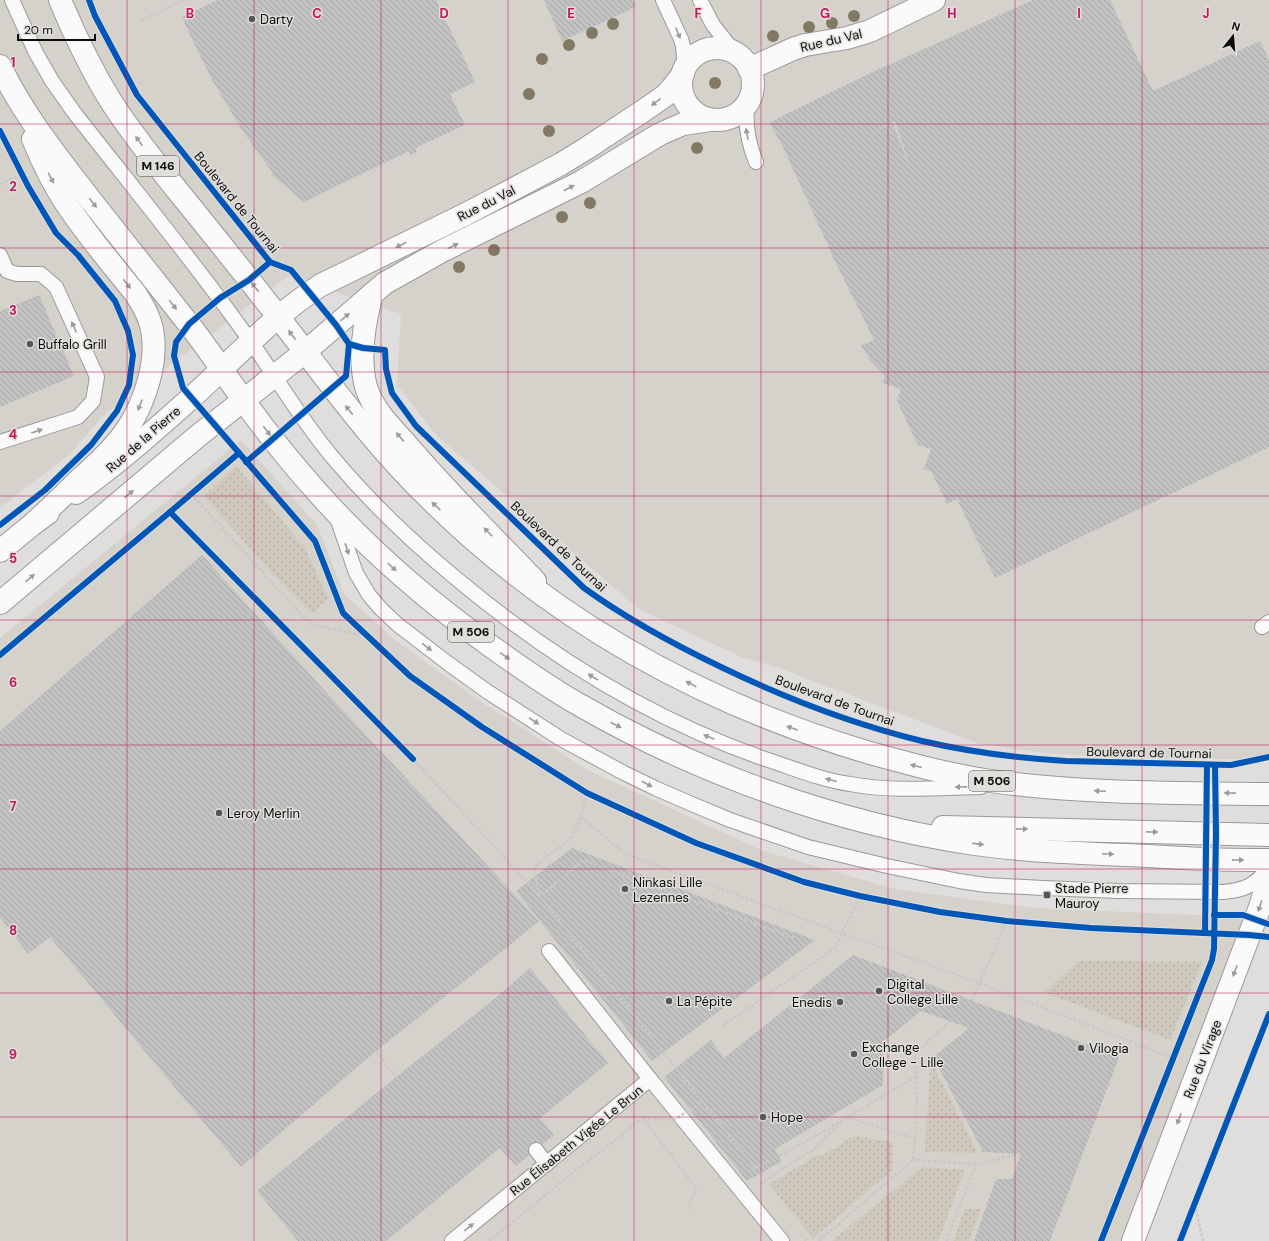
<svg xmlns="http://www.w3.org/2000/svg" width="1269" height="1241" viewBox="0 0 1269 1241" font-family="'DM Sans',sans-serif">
  <defs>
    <pattern id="grass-dots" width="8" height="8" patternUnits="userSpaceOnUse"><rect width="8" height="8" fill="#cfc9bd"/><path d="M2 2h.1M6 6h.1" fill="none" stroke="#b1aba1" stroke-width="1.8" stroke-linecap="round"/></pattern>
    <pattern id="building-back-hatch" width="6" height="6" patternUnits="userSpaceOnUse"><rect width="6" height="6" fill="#c2c2c2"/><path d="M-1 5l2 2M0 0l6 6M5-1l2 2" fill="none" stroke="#a6a6a5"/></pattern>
  </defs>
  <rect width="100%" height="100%" fill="#e0dedc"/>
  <g fill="#d5d2cb">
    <path d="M0,0H1269V759H1154L1045,753L980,744L776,667L741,657L639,609L436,435L397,385L401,314L288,276L104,415L71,453L0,508Z"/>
    <path d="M241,440L317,525L344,594L394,639L478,700L588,770L763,851L895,889L1035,908L1240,917L1266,916L1141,1241H0V638Z"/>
  </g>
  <g fill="url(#grass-dots)">
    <path d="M236,466L304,547L328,598L312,613L270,571L204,496Z"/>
    <path d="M1079,961L1202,962L1170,1040L1044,992Z"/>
    <path d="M932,1063L978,1153L925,1152L930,1067Z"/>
    <path d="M854,1136L893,1142V1169L813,1238L769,1184L818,1155H823Z"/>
    <path d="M922,1167L965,1170L938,1241H832Z"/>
    <path d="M965,1209H981L969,1241H953Z"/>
  </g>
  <g fill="url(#building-back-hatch)" fill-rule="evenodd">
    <path d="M218,0H436L475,82L450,94L465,125L419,146L415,149L417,152L411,155L409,151L304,202L271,174L273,173L242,130L211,78L193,41L182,17Z"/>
    <path d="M544,0H632L636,7L562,41Z"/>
    <path d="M1033,0H1110L1153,91L1260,41L1269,60V447L995,578L957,499L947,504L931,471L924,469L931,449L918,445L897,401L901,389L883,383L885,375L870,360L861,345L874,340L834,259L784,149L770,123L784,115L875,71ZM895,121L911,170L893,123L869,134Z"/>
    <path d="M39,295L74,376L0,407V311Z"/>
    <path d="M202,555L324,690L539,921L500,953L376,1051L241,1167L50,937L28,954L0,917V731Z"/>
    <path d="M572,848L815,940L652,1061L516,891Z"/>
    <path d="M853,955L1119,1057L1050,1241H974L996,1179H1012L1021,1154L983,1152L933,1057L969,1028L921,1011L883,1042V1085L775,1149L782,1161L747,1181L664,1077L711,1040L724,1058Z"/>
    <path d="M530,968L608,1063L540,1118L554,1135L516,1166L500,1148L386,1241H298L257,1191L396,1077L492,1001Z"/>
  </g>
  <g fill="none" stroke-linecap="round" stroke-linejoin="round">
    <g stroke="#9b9998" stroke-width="16">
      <g id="lane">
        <path d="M12,0L36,53L52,81L73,111C129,183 188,254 241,328C273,371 299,418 334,459C371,503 413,543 458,580C549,656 652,720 765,759C793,768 821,780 850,784C893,792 938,788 981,787"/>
        <path d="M663,0L681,39L683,46L685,69"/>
        <path d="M700,0L713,25L736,54"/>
        <path d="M747,104C745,126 748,143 756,162"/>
        <path d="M0,255L7,271L17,274H41L56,287L97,377L93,401L78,417L0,442"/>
        <path d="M337,518L356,573L369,595L381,609L398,625L449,664L488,692L561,739L624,773L657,789L694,805L730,820L808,847L887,866L959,881L986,885L1043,888L1119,891L1223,892C1244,890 1255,886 1268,868"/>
        <path d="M1262,627L1269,622"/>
        <path d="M549,951L650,1079"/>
        <path d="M536,1150L547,1164"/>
        <path d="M452,1241L650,1079L782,1241"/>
      </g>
    </g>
    <g stroke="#9b9998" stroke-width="24">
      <g id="street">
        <path d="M749,69L793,49L805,45L847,38L870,31L934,0"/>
        <path d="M1133,1241L1260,907L1269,877"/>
      </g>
    </g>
    <g stroke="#9b9998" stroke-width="24">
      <g id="secondary">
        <circle cx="717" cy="84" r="36"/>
        <path d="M372,294C364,323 358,356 366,387C373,410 392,428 408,446C448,493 492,536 535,581"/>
        <path d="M76,493C117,464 154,431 191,398C233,360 273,316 321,285L466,214L561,164L587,148L646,109L666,95L672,88L683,74"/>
        <path d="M0,551L33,524L48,513"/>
        <path d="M0,603L199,435L305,352L385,283L442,251L581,182L660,134L683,124L710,120"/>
      </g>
    </g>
    <g stroke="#9b9998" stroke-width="24">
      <g id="primary">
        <path d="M60,0C75,36 92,71 112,103C132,134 155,162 177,190C208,228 239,267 269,305C322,372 370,442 432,501C556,623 704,704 870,753C910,764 950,775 991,781C1083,794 1176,793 1269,794"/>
        <path d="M0,66C23,114 56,155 89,198C122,240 155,281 188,323C208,348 225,375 244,401C267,433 292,464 319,494C370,551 429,602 492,647C520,667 548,687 578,704C697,773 838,824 975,844C1025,851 1075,853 1126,855C1152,856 1179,858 1205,859C1226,860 1248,860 1269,860"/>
        <path d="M33,524C49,509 65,494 81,478C97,464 113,449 125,432C145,404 161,356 150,322C147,312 141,302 135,293C111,263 86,234 65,202C52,182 42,161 33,139"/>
        <path d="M943,827L1269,835"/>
      </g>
    </g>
    <g stroke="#c8c8c7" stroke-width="2.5" stroke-dasharray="3 2" stroke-linecap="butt">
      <path d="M141,20L184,0"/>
      <path d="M0,184L22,174"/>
      <path d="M191,494L310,624L369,637"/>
      <path d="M170,512L413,759L540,896"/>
      <path d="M587,793L581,817L625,854L979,983L1173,1058"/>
      <path d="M539,895L534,867L572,837L581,817"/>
      <path d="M794,938L584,860L540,896L755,1168L807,1141L917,1076"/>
      <path d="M972,1000L1007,921"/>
      <path d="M722,1026L835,948L860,896"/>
      <path d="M376,1051L396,1077"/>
      <path d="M847,1117L916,1139"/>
      <path d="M913,1160L976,1164L1021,1154"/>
      <path d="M762,1184L761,1183L814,1149L843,1120"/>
      <path d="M1195,1204L1203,1241"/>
      <path d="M801,1234L807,1241"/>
      <path d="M489,1241L571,1174L643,1118L696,1188L688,1209"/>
      <path d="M819,1241L913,1160C917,1125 918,1089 915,1054L950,1021"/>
      <path d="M946,1241L976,1164"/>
      <path d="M1180,1241L1269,1014"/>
    </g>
    <use href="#lane" stroke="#fafafa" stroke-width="14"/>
    <use href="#street" stroke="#fafafa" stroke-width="22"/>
    <use href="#secondary" stroke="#fafafa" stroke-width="22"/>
    <use href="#primary" stroke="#fafafa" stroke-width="22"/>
    <path stroke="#c8c8c7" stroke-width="2.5" stroke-dasharray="3 2" stroke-linecap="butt" d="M643,1118L674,1120L703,1101"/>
    <g stroke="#e1dfdb" stroke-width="8">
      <g id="cycleway">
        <path d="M89,0L95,16L137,95L270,262L291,270L336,325L349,344L363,348L385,350L386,369L392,393L416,426L584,588C627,619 673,644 721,667C785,698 853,724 922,741C969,752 1018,758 1066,761L1231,765L1269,757"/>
        <path d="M0,131L28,186L56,233L78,255L115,301L128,331L133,355L129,385L117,411L91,445L45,490L0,525"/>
        <path d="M270,262L249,280L220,298L189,324L176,342L174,356L183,388L315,541L343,613L410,676L482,727L587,793L696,843L804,882L860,896L940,912L1007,921L1091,928L1249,935L1269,937"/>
        <path d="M246,462L346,376L349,344"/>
        <path d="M170,512L413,759"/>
        <path d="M0,655L170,512L239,453"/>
        <path d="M1214,915H1243L1268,924"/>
        <path d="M1205,933L1207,765"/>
        <path d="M1101,1241L1212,960L1214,949L1216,833L1215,765"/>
        <path d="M1180,1241L1269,1014"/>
      </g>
    </g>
    <use href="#cycleway" stroke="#0057b8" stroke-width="6"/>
  </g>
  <g fill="#827964">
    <circle cx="854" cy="16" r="6"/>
    <circle cx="832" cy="23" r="6"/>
    <circle cx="613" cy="24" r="6"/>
    <circle cx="809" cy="27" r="6"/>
    <circle cx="592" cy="33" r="6"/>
    <circle cx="773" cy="36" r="6"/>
    <circle cx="569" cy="45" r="6"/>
    <circle cx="542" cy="59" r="6"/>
    <circle cx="715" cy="83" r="6"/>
    <circle cx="529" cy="94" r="6"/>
    <circle cx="549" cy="131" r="6"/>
    <circle cx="697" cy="148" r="6"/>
    <circle cx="590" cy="203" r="6"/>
    <circle cx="562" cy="217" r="6"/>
    <circle cx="494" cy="250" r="6"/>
    <circle cx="459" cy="267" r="6"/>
  </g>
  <defs><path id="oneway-solid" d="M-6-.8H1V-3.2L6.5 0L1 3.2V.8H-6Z"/></defs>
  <g fill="#9b9b9a">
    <use href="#oneway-solid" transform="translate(678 33) rotate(68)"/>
    <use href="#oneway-solid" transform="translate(656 102) rotate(143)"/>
    <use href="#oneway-solid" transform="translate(747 134) rotate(-100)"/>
    <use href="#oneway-solid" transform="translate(139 141) rotate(-126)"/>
    <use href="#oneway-solid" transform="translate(51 178) rotate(62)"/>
    <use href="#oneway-solid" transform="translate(569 188) rotate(-28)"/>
    <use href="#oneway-solid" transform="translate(93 203) rotate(52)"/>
    <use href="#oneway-solid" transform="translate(401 245) rotate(154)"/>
    <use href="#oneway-solid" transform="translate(453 246) rotate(-26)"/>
    <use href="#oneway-solid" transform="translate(127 284) rotate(52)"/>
    <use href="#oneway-solid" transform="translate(255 287) rotate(-128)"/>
    <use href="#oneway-solid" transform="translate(173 305) rotate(52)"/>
    <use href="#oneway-solid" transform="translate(345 317) rotate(-41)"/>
    <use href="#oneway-solid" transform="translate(74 327) rotate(-115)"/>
    <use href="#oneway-solid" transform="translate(292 335) rotate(-127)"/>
    <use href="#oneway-solid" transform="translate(140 405) rotate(112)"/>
    <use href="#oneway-solid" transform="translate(349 410) rotate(-129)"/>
    <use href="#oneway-solid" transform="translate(37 431) rotate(-19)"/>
    <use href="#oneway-solid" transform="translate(267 431) rotate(52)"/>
    <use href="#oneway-solid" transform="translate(400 437) rotate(-131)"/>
    <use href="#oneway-solid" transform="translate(129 494) rotate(-40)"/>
    <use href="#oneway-solid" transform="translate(436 506) rotate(-137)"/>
    <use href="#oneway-solid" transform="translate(488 532) rotate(-134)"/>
    <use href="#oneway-solid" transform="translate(347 549) rotate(72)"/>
    <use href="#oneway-solid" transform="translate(392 567) rotate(42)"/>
    <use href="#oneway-solid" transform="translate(30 578) rotate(-40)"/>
    <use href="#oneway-solid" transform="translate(427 647) rotate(37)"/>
    <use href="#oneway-solid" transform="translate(505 656) rotate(35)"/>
    <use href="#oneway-solid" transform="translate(593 677) rotate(-148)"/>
    <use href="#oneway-solid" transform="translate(691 684) rotate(-152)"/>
    <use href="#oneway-solid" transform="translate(534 721) rotate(32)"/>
    <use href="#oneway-solid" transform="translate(616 725) rotate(27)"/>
    <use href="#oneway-solid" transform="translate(792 728) rotate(-161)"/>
    <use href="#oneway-solid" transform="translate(709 737) rotate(-157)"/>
    <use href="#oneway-solid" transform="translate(916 766) rotate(-166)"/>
    <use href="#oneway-solid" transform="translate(831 780) rotate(-165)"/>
    <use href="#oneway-solid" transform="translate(647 784) rotate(27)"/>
    <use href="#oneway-solid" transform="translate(961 787) rotate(179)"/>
    <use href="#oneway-solid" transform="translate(1100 791) rotate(-178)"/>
    <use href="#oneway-solid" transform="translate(1230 793) rotate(-179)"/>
    <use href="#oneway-solid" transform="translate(1022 829) rotate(1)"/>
    <use href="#oneway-solid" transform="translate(1152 832) rotate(1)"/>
    <use href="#oneway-solid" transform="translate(978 844) rotate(7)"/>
    <use href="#oneway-solid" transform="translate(1108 854) rotate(2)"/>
    <use href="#oneway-solid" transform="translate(1238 860) rotate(1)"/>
    <use href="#oneway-solid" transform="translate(1260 906) rotate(109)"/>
    <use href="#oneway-solid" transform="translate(1235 971) rotate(111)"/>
    <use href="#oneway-solid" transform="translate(1179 1119) rotate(111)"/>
    <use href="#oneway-solid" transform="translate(469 1227) rotate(-39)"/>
  </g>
  <path fill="none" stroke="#c2185b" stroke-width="1" stroke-opacity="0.55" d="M127,0V1241M254,0V1241M381,0V1241M508,0V1241M634,0V1241M761,0V1241M888,0V1241M1015,0V1241M1142,0V1241M0,124H1269M0,248H1269M0,372H1269M0,496H1269M0,620H1269M0,745H1269M0,869H1269M0,993H1269M0,1117H1269"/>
  <g fill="#565654" stroke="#e1dfdb" stroke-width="1.5">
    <circle cx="252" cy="19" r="4"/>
    <circle cx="30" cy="344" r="4"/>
    <circle cx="219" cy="813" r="4"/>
    <circle cx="625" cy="889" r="4"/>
    <rect x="1043" y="891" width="8" height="8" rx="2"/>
    <circle cx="879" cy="991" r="4"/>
    <circle cx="669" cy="1001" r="4"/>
    <circle cx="840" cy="1002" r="4"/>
    <circle cx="1081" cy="1048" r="4"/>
    <circle cx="854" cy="1054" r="4"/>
    <circle cx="763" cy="1117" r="4"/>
  </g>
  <g text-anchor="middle" stroke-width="3" stroke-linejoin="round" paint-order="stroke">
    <g fill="#e1dfdb" stroke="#4c4b49" stroke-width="1">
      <rect x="137" y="156" width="42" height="20" rx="3"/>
      <rect x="448" y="622" width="46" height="20" rx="3"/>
      <rect x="969" y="771" width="46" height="20" rx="3"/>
    </g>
    <g font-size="12" font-weight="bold" fill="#0c0c0b">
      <text x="158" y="170">M 146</text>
      <text x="471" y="636">M 506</text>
      <text x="992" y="785">M 506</text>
    </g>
    <g font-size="13" fill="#0c0c0b" stroke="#e1dfdb" text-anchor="start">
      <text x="260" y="24">Darty</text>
      <text x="38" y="349">Buffalo Grill</text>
      <text x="227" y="818">Leroy Merlin</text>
      <text x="633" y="887">Ninkasi Lille<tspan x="633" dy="15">Lezennes</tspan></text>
      <text x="1055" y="893">Stade Pierre<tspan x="1055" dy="15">Mauroy</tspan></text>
      <text x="887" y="989">Digital<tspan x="887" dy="15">College Lille</tspan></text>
      <text x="677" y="1006">La Pépite</text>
      <text x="832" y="1007" text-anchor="end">Enedis</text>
      <text x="862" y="1052">Exchange<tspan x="862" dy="15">College - Lille</tspan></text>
      <text x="1089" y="1053">Vilogia</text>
      <text x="771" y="1122">Hope</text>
    </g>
    <g font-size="13" fill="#0c0c0b" stroke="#e1dfdb">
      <text transform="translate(831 40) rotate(-13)" y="5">Rue du Val</text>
      <text transform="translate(237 202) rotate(51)" y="5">Boulevard de Tournai</text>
      <text transform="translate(486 203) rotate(-27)" y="5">Rue du Val</text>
      <text transform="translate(143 439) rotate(-41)" y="5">Rue de la Pierre</text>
      <text transform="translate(559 546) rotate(43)" y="5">Boulevard de Tournai</text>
      <text transform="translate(835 700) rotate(20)" y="5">Boulevard de Tournai</text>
      <text transform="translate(1149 752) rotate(1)" y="5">Boulevard de Tournai</text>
      <text transform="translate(1202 1059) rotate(-69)" y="5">Rue du Virage</text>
      <text transform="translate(576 1140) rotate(-39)" y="5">Rue Élisabeth Vigée Le Brun</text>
    </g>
  </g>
  <g font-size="13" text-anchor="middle" font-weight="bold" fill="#c2185b" stroke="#e1dfdb" stroke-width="3" stroke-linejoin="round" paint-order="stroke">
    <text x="190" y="18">B</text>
    <text x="317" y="18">C</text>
    <text x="444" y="18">D</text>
    <text x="571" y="18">E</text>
    <text x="698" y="18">F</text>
    <text x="825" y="18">G</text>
    <text x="952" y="18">H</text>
    <text x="1079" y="18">I</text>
    <text x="1206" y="18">J</text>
    <text x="13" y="67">1</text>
    <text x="13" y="191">2</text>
    <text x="13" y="315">3</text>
    <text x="13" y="439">4</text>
    <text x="13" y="563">5</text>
    <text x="13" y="687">6</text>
    <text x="13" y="811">7</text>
    <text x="13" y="935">8</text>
    <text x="13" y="1059">9</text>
  </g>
  <g transform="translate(1233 36) rotate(17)" stroke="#e1dfdb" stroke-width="3" paint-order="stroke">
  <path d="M0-3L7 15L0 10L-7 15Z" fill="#0c0c0b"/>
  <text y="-6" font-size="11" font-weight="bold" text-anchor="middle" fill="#0c0c0b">N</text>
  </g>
  <path d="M18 34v6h77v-6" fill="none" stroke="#0c0c0b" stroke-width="2"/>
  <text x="24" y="34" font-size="12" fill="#0c0c0b" stroke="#e1dfdb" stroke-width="3" paint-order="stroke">20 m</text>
</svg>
